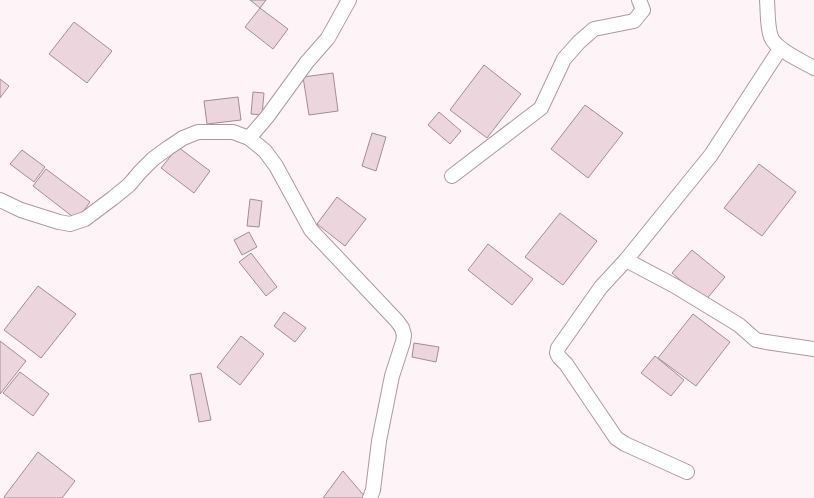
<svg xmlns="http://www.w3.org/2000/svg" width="814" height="498" viewBox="0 0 814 498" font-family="'Golos Text',sans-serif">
  <rect width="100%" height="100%" fill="#fef4f7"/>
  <g fill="#edd5dd" stroke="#a38c94">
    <path d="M250,0H266L260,8Z"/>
    <path d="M260,8L288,29L273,49L245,27Z"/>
    <path d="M74,22L112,51L87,83L49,54Z"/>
    <path d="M484,65L521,94L487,138L450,110Z"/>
    <path d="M333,73L338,111L309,115L303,77Z"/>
    <path d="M0,79L9,86L0,98Z"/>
    <path d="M253,92L264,93L262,115L251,114Z"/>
    <path d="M238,97L241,120L207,124L204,101Z"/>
    <path d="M585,105L623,133L588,178L551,149Z"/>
    <path d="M439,112L461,131L450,144L428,125Z"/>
    <path d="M372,133L386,137L376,171L362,166Z"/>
    <path d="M178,147L210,171L194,193L161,168Z"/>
    <path d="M22,150L45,167L34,182L10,164Z"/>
    <path d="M759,164L796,192L762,236L724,208Z"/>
    <path d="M46,169L90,202L77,220L33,186Z"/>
    <path d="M337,197L366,219L345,246L317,224Z"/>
    <path d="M250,199L262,201L259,227L247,226Z"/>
    <path d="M560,213L597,241L563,285L525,257Z"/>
    <path d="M249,232L257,247L242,255L234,240Z"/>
    <path d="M488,244L533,279L512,305L468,270Z"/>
    <path d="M692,250L725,277L705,301L672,273Z"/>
    <path d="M251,253L277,287L266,296L239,262Z"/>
    <path d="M38,286L76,314L41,358L4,330Z"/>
    <path d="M284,312L306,328L295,342L274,326Z"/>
    <path d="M693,314L730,342L696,386L658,358Z"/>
    <path d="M241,336L264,354L240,385L217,367Z"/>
    <path d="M0,341L26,361L0,394Z"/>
    <path d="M414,343L439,347L436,362L412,357Z"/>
    <path d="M655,356L684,380L671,396L641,373Z"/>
    <path d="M20,372L49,394L33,416L3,393Z"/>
    <path d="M201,373L211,420L199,422L190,375Z"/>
    <path d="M38,452L75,481L62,498H5L4,497Z"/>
    <path d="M343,471L366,498H323Z"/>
  </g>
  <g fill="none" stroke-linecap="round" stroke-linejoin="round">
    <g stroke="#ae989f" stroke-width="16">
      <g id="street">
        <path d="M767,0C768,12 767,26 771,37C776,50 802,61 814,68"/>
        <path d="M249,138L267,117L307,62L328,38L349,0"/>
        <path d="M452,176L541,108L564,59L579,42L594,29L634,21L643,10L639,0"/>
        <path d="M0,200L21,210L59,222L70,224L85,219L113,198L129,185L140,172L153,159L168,148L183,138L198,132H233L249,138L265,151L276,166L311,230L397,321L402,328L404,335L403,342L392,376L379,441L373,490L370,498"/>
        <path d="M626,260L675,286L739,325L756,340L766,342L814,349"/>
        <path d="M687,472L625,444L616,438L566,364L559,357L557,353L558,348L601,287L626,260L711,155L780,49"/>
      </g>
    </g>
    <use href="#street" stroke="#fff" stroke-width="14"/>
  </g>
</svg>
